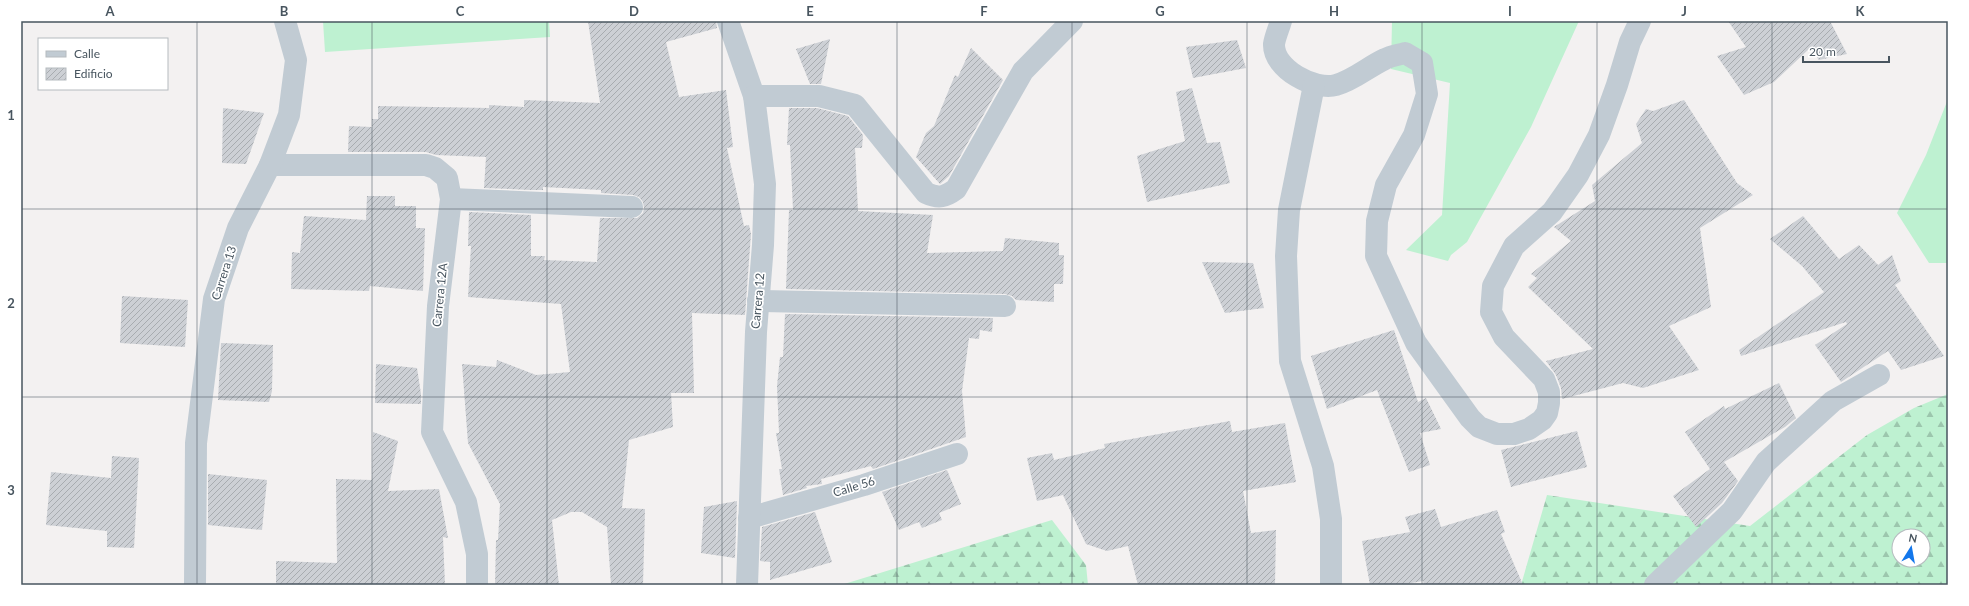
<svg xmlns="http://www.w3.org/2000/svg" width="1969" height="606" viewBox="0 0 1969 606" font-family="Lato,sans-serif">
  <defs>
    <pattern id="forest-firs" width="22" height="20" patternUnits="userSpaceOnUse"><rect width="22" height="20" fill="#bef1d1"/><path d="M5 1l3.5 6h-7zM16 11l3.5 6h-7z" fill="#9cc6ad"/></pattern>
    <pattern id="building-hatch" width="6" height="6" patternUnits="userSpaceOnUse"><rect width="6" height="6" fill="#cdd0d5"/><path d="M-1 1l2-2M0 6l6-6M5 7l2-2" fill="none" stroke="#a8acb0"/></pattern>
  </defs>
  <rect width="100%" height="100%" fill="#f3f1f1"/>
  <g fill="#bef1d1">
    <path d="M323,21H549L550,37L325,52Z"/>
    <path d="M1392,21H1579L1531,127L1467,242L1451,255L1448,261L1406,250L1442,215L1450,83L1391,69Z"/>
    <path d="M1948,99V263H1929L1897,213L1926,155Z"/>
  </g>
  <g fill="url(#forest-firs)" fill-rule="evenodd">
    <path d="M1948,394V585H1521L1547,495L1750,526L1867,435L1914,408ZM1899,536H1923V560H1899Z"/>
    <path d="M1052,520L1086,565L1088,585H841Z"/>
  </g>
  <g fill="url(#building-hatch)">
    <path d="M588,21H716L717,28L666,42L679,97L726,90L733,147L727,148L744,226L749,225L751,234L745,315L692,313L694,393H671L673,427L629,440L622,508L645,509L643,585H611L607,527L582,512H571L552,520L559,585H495L496,540H498L500,504L468,443L462,364L496,367L497,360L536,375L570,372L561,304L468,297L471,246H468L469,212L531,215V256H545L544,260L597,262L600,218H637L643,213L644,208L643,202L639,197L633,195L601,193V190L543,187V190H531L484,188L486,157L436,155L426,152H348L349,126L372,127V119H378V106L489,108V105L524,107V100L600,103Z"/>
    <path d="M1728,21H1830L1847,54L1819,60L1810,48L1774,82L1744,95L1717,56L1746,47Z"/>
    <path d="M830,39L821,84H810L796,49Z"/>
    <path d="M1237,40L1246,68L1193,78L1186,47Z"/>
    <path d="M971,48L1003,80L949,176L940,184L916,157L926,133L934,126L955,75L958,77Z"/>
    <path d="M1192,88L1207,143L1220,142L1230,183L1147,202L1137,156L1185,141L1176,92Z"/>
    <path d="M1684,100L1737,183L1753,195L1700,228L1711,307L1669,326L1699,370L1643,388L1623,383L1562,399L1561,388L1556,375L1546,361L1593,349L1528,287L1537,278L1531,274L1571,241L1554,227L1595,201L1592,185L1642,143L1636,124L1646,109L1653,111Z"/>
    <path d="M223,108L264,113L246,164L222,163Z"/>
    <path d="M789,108H817L848,116L863,135L862,148H855L858,211L933,215L927,253L1003,251L1005,238L1059,243V255H1064L1063,284H1054V302L1016,300L1012,296L1005,294L786,289L789,210H793L790,145H787Z"/>
    <path d="M367,196H395V206H416V228H425L423,291L370,286L369,291L291,289L292,252L300,253L304,216L366,220Z"/>
    <path d="M1803,216L1839,259L1859,245L1878,265L1892,255L1901,281L1895,285L1944,356L1901,370L1888,351L1841,382L1815,345L1847,324L1846,322L1741,356L1739,350L1824,292L1802,266L1770,239Z"/>
    <path d="M1202,262L1253,263L1264,308L1225,313Z"/>
    <path d="M122,296L188,300L185,347L120,343Z"/>
    <path d="M785,314L993,318L992,332L980,330L979,339L969,338L962,391L966,437L873,469L871,466L821,479L822,484L806,486L807,488L783,495L779,469H782L776,433H779L777,386L780,357H783Z"/>
    <path d="M1394,330L1418,402L1426,398L1441,429L1420,433L1430,465L1409,472L1377,390L1327,409L1311,356Z"/>
    <path d="M221,343L273,345L272,391L269,402L218,400Z"/>
    <path d="M376,364L417,368L421,394V404L375,403Z"/>
    <path d="M1779,383L1796,418L1785,427L1724,462L1738,481L1722,503L1696,527L1673,496L1710,469L1685,432L1724,406L1725,409Z"/>
    <path d="M1230,421L1232,432L1285,423L1296,482L1243,491L1251,533L1276,530L1275,585H1138L1128,546L1107,551L1086,544L1063,495L1037,501L1027,458L1052,453L1054,460L1105,448L1104,444Z"/>
    <path d="M1577,431L1587,467L1511,487L1501,450Z"/>
    <path d="M373,432L398,441L388,491L439,489L448,538L443,537L445,585H276V561L337,563L336,479L372,480Z"/>
    <path d="M112,456L139,458L134,548L107,547V531L46,525L51,472L111,478Z"/>
    <path d="M947,470L961,504L939,513L942,520L922,528L919,522L899,530L882,492Z"/>
    <path d="M208,474L267,480L262,530L208,525Z"/>
    <path d="M737,501L735,558L701,553L704,507Z"/>
    <path d="M1435,509L1441,527L1497,510L1505,532L1501,534L1523,585H1424L1423,581L1400,585H1370L1362,541L1410,532L1405,517Z"/>
    <path d="M815,512L832,562L770,580V562L760,561L762,527Z"/>
  </g>
  <g fill="none" stroke-linecap="round" stroke-linejoin="round">
    <g stroke="#c1cbd3" stroke-width="22">
      <path d="M758,301L1005,306"/>
      <path d="M749,518L864,485L957,454"/>
    </g>
    <g stroke="#c1cbd3" stroke-width="22">
      <path d="M728,21L754,96L765,184L763,245L756,332L747,585"/>
      <path d="M1281,21C1279,28 1275,37 1274,44C1273,69 1315,91 1336,85C1354,80 1368,67 1385,59C1391,56 1398,55 1405,53L1422,63L1427,94L1414,135L1386,185L1377,221L1376,256L1416,343L1470,418L1479,427L1497,434H1514L1529,429L1542,420L1547,413L1549,403V392L1544,379L1504,337L1491,312L1493,286L1514,246L1552,212L1578,175L1599,135L1617,85L1630,42L1640,21"/>
      <path d="M1314,85L1289,210L1286,256L1290,361L1323,466L1331,519V585"/>
      <path d="M754,96H819L855,105L926,193C939,199 945,197 956,189L1023,71L1072,21"/>
      <path d="M270,165H426L435,168L447,178L451,199L438,306L432,432L466,502L477,554V585"/>
      <path d="M451,199L632,207"/>
      <path d="M1655,585L1732,511L1766,462L1833,401L1879,375"/>
    </g>
    <path stroke="#c1cbd3" stroke-width="22" d="M195,585L196,443L214,299L238,228L270,165L289,115L296,60L285,21"/>
  </g>
  <path fill="none" stroke="#48555f" stroke-width="1" stroke-opacity="0.55" d="M197,21V585M372,21V585M547,21V585M722,21V585M897,21V585M1072,21V585M1247,21V585M1422,21V585M1597,21V585M1772,21V585M21,209H1948M21,397H1948"/>
  <g text-anchor="middle" stroke-width="3.5" stroke-linejoin="round" paint-order="stroke">
    <g font-size="12" fill="#48555f" stroke="#fff">
      <text transform="translate(224 273) rotate(-72)" y="4">Carrera 13</text>
      <text transform="translate(440 295) rotate(-84)" y="4">Carrera 12A</text>
      <text transform="translate(758 301) rotate(-85)" y="4">Carrera 12</text>
      <text transform="translate(854 487) rotate(-17)" y="4">Calle 56</text>
    </g>
  </g>
  <rect width="1969" height="606" fill="none" stroke="#ffffff" stroke-width="44"/>
  <rect x="38" y="38" width="130" height="52" fill="#ffffff" stroke="#b6bbbf"/>
  <rect x="46" y="51" width="20" height="6" fill="#c1cbd3" stroke="#b6bbbf"/>
  <text x="74" y="58" font-size="12" fill="#48555f">Calle</text>
  <rect x="46" y="68" width="20" height="12" fill="url(#building-hatch)" stroke="#b6bbbf"/>
  <text x="74" y="78" font-size="12" fill="#48555f">Edificio</text>
  <g transform="translate(1911 548) rotate(11)"><circle r="19" fill="#ffffff" stroke="#b6bbbf"/>
  <path d="M0-3L7 15L0 10L-7 15Z" fill="#1377eb"/>
  <text y="-6" font-size="11" font-weight="bold" text-anchor="middle" fill="#48555f">N</text>
  </g>
  <path d="M1803 56v6h86v-6" fill="none" stroke="#48555f" stroke-width="2"/>
  <text x="1809" y="56" font-size="12" fill="#48555f" stroke="#ffffff" stroke-width="3" paint-order="stroke">20 m</text>
  <rect x="22" y="22" width="1925" height="562" fill="none" stroke="#48555f" stroke-width="1.5"/>
  <g font-size="13" text-anchor="middle" font-weight="bold" fill="#48555f">
    <text x="110" y="16">A</text>
    <text x="284" y="16">B</text>
    <text x="460" y="16">C</text>
    <text x="634" y="16">D</text>
    <text x="810" y="16">E</text>
    <text x="984" y="16">F</text>
    <text x="1160" y="16">G</text>
    <text x="1334" y="16">H</text>
    <text x="1510" y="16">I</text>
    <text x="1684" y="16">J</text>
    <text x="1860" y="16">K</text>
    <text x="11" y="120">1</text>
    <text x="11" y="308">2</text>
    <text x="11" y="495">3</text>
  </g>
</svg>
